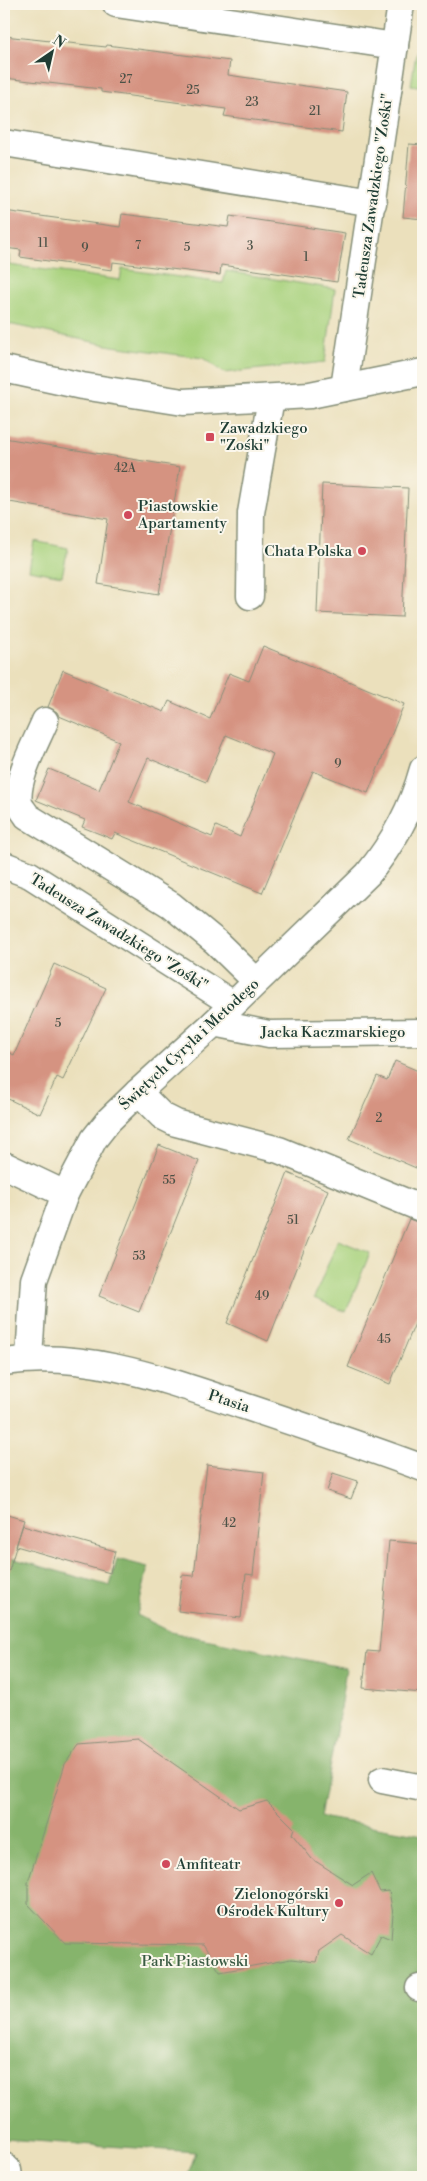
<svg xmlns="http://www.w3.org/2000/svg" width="427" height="2181" viewBox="0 0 427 2181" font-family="'Libre Bodoni',serif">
  <rect width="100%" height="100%" fill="#fbf7ec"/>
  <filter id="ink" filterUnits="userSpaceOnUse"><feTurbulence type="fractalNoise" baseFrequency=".02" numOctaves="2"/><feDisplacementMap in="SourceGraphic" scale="10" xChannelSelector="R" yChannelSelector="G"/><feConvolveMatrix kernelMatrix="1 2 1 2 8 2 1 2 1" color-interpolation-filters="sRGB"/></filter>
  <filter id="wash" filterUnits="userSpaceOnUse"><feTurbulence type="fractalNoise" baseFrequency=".0096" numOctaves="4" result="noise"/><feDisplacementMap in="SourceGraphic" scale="20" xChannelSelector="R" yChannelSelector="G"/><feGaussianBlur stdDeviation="1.12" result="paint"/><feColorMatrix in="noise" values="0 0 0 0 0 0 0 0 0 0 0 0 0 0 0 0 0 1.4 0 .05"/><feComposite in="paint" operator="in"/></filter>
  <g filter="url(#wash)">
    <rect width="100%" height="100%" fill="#ebe0bc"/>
    <g fill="#a8d27d" stroke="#648858">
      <path d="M423,10V87L411,85Z"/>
      <path d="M4,255L10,256L9,265L120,280L122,269L223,283L226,271L335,289L325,362L224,373L203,358L112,346L4,323Z"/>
      <path d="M34,541L68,548L62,576L29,570Z"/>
      <path d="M338,1240L370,1253L346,1312L314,1298Z"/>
    </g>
    <path fill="#86b46c" stroke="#527850" d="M4,1556L110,1586L117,1559L148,1567L137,1615L171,1632L346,1668L339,1716L320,1817L423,1835V2177H187L196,2152L4,2139Z"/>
    <g id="blocks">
      <g fill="#d59381" fill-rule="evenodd">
        <path d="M4,36L106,47L107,45L230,61L228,75L347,92L342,132L224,116L226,109L101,92V89L4,78Z"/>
        <path d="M409,144L423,145V219L403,217Z"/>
        <path d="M4,211L120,227L122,214L228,227L230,216L345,233L337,282L221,265L220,275L113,262L112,270L20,257L21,250L4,248Z"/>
        <path d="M4,438L180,467L159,594L98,584L108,519L4,501Z"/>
        <path d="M322,484L408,488L402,617L317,613Z"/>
        <path d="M263,646L404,704L368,793L313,771L262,893L115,833L112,839L100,834L82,827L85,820L36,800L49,769L99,790L119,741L59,716L57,712L48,707L63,670L164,712L169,701L210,719L229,673L249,681ZM226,735L273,754L240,837L216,826L212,837L129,802L148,758L206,782Z"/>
        <path d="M54,964L106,988L63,1080L57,1077L40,1114L4,1097V1050L14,1055Z"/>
        <path d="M395,1061L423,1073V1171L349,1139L377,1076L387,1080Z"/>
        <path d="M159,1145L199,1161L139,1312L99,1296Z"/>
        <path d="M288,1173L328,1190L268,1341L227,1323Z"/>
        <path d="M409,1219L423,1224V1304L390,1384L348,1367Z"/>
        <path d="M207,1465L264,1472L253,1575L246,1574L241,1618L178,1611L182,1575L194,1576Z"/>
        <path d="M333,1473L358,1481L351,1499L327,1491Z"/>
        <path d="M4,1514L24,1520L9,1571L4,1570Z"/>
        <path d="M23,1525L115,1551L110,1573L16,1546Z"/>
        <path d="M389,1541L423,1544V1693L363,1688L367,1651L379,1652Z"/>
        <path d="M138,1739L239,1809L267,1801L294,1828L292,1834L312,1859L353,1885L371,1873L380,1892L389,1891L393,1914L391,1939L381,1935L371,1954L342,1935L319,1951L316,1962L291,1959L220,1972L203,1945L65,1943L28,1904V1882L65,1764L79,1744Z"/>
      </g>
    </g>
  </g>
  <g filter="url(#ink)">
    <use href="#blocks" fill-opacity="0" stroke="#858e78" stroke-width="1"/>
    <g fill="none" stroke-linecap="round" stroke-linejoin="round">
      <g stroke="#858e78" stroke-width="29">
        <g id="minor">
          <path d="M116,4L395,46"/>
          <path d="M4,143L373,203"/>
          <path d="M4,369L82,386L183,402L310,395L423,372"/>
          <path d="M344,388L401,4"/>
          <path d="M250,596L251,513L271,398"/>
          <path d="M45,721C36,743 15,779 19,803C20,807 25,812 27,816L171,905L216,942L256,981"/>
          <path d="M4,865L30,875L233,1004"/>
          <path d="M214,1023L269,1034L423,1032"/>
          <path d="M138,1092L162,1116L176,1123L279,1150L423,1209"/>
          <path d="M4,1165L65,1194"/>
          <path d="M29,1358L34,1280L65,1194L94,1139L109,1120L138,1092L214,1023L368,874C394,842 412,809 423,769"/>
          <path d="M4,1362C86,1350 166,1380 244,1406C304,1426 364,1446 423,1468"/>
          <path d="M382,1780L423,1788"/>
          <path d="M419,1988L423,1987"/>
          <path d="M4,2166L8,2170L9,2177"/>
        </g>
      </g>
      <use href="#minor" stroke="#fff" stroke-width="26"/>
    </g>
  </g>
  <g fill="#d1495b" stroke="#fbf7ec" stroke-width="2">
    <rect x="205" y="432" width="10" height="10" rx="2.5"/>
    <circle cx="128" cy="515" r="5"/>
    <circle cx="362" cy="551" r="5"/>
    <circle cx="166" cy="1864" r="5"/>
    <circle cx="339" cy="1903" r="5"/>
  </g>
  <g text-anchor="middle" stroke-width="4" stroke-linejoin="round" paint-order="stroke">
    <g font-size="12" fill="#4c5247">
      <text x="126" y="83">27</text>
      <text x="193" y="94">25</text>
      <text x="252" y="106">23</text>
      <text x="315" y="115">21</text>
      <text x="43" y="247">11</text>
      <text x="138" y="249">7</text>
      <text x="250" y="250">3</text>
      <text x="187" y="251">5</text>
      <text x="85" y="252">9</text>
      <text x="306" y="261">1</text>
      <text x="125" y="472">42A</text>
      <text x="338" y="768">9</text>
      <text x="58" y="1027">5</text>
      <text x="379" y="1122">2</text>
      <text x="169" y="1184">55</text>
      <text x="293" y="1224">51</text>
      <text x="139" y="1260">53</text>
      <text x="262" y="1300">49</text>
      <text x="384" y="1343">45</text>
      <text x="229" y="1527">42</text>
    </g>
    <g font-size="15" fill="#1f3d34" stroke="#fbf7ec">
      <text transform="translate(373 196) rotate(-82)" y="5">Tadeusza Zawadzkiego "Zośki"</text>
      <text transform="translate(119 932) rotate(32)" y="5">Tadeusza Zawadzkiego "Zośki"</text>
      <text x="333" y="1037">Jacka Kaczmarskiego</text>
      <text transform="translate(189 1044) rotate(-43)" y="5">Świętych Cyryla i Metodego</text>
      <text transform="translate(229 1401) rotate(18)" y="5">Ptasia</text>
    </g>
    <g font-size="15" fill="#1f3d34" stroke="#fbf7ec" text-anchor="start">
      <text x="220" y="433">Zawadzkiego<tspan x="220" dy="17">"Zośki"</tspan></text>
      <text x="138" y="511">Piastowskie<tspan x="138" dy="17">Apartamenty</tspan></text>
      <text x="352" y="556" text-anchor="end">Chata Polska</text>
      <text x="176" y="1869">Amfiteatr</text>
      <text x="329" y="1899" text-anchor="end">Zielonogórski<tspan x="329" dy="17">Ośrodek Kultury</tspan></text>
    </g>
    <g font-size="15" fill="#3a5b43" stroke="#fbf7ec">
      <text x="195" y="1966">Park Piastowski</text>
    </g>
  </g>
  <rect width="427" height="2181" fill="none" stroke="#fbf7ec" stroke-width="20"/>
  <g transform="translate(52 52) rotate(34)" stroke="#fbf7ec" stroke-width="4" paint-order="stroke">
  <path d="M0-4L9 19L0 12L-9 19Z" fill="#1f3d34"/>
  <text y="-8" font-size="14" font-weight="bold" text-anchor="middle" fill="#1f3d34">N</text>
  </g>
</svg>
